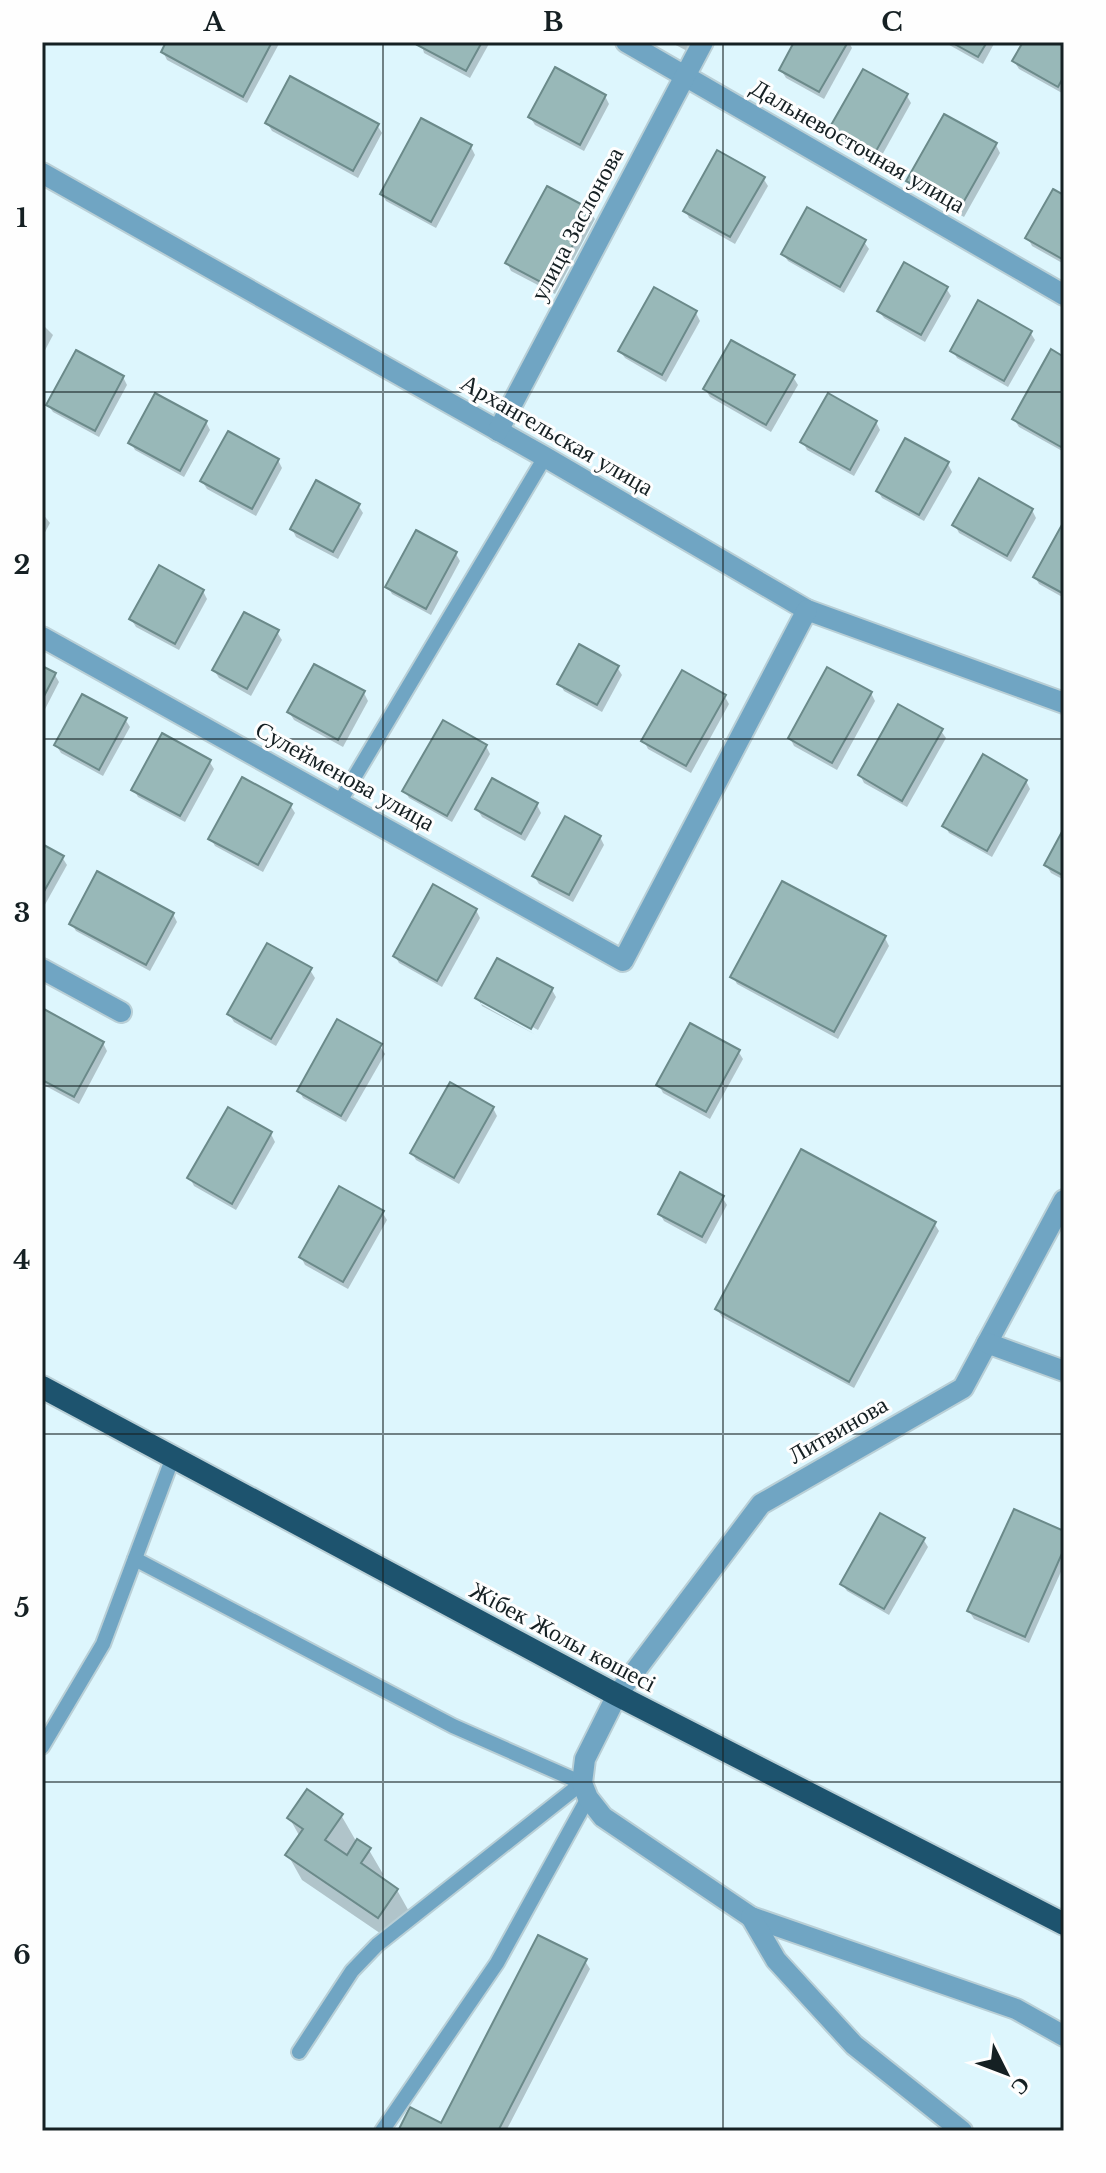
<svg xmlns="http://www.w3.org/2000/svg" width="1106" height="2173" viewBox="0 0 1106 2173" font-family="'Libre Baskerville',serif">
  <rect width="100%" height="100%" fill="#ddf6fd"/>
  <g fill="#0003">
    <path d="M168,42H280L247,103L167,60L163,52Z"/>
    <path d="M421,42H490L470,78L424,53Z"/>
    <path d="M670,42H697L691,53Z"/>
    <path d="M797,42H849L852,48L824,99L786,78L781,70Z"/>
    <path d="M944,42H995L983,64Z"/>
    <path d="M1025,42H1064L1062,93L1019,69L1014,61Z"/>
    <path d="M605,96L609,104L584,151L535,125L530,117Z"/>
    <path d="M907,96L911,103L876,166L833,142L828,134Z"/>
    <path d="M267,123L377,125L382,133L358,178L272,131Z"/>
    <path d="M996,145L1000,153L964,217L913,188L909,181Z"/>
    <path d="M471,147L475,155L436,228L386,201L382,194Z"/>
    <path d="M763,178L768,186L735,244L689,218L685,210Z"/>
    <path d="M1064,197V264L1032,246L1028,238Z"/>
    <path d="M590,212L595,219L555,294L511,271L507,263Z"/>
    <path d="M864,242L869,249L844,293L788,261L783,254Z"/>
    <path d="M946,288L951,296L925,342L884,318L879,311Z"/>
    <path d="M696,313L700,321L666,382L625,358L620,351Z"/>
    <path d="M42,324L53,335L42,356Z"/>
    <path d="M1030,332L1035,340L1008,387L957,358L953,351Z"/>
    <path d="M1064,359V452L1019,427L1014,419Z"/>
    <path d="M123,377L127,385L99,437L53,412L48,405Z"/>
    <path d="M793,377L798,385L771,432L710,397L705,389Z"/>
    <path d="M206,422L210,430L184,477L135,450L131,443Z"/>
    <path d="M876,422L880,430L854,476L807,450L803,442Z"/>
    <path d="M278,460L282,468L256,516L207,489L202,481Z"/>
    <path d="M948,464L952,472L924,521L882,498L878,491Z"/>
    <path d="M358,505L363,513L338,559L296,537L292,529Z"/>
    <path d="M1032,510L1036,518L1011,562L959,533L955,525Z"/>
    <path d="M42,513L50,523L42,538Z"/>
    <path d="M1064,525V598L1039,584L1035,577Z"/>
    <path d="M456,554L460,561L431,615L392,594L388,587Z"/>
    <path d="M203,591L207,599L179,650L136,627L131,619Z"/>
    <path d="M277,632L282,640L251,696L219,678L214,670Z"/>
    <path d="M617,667L622,675L602,712L564,691L560,684Z"/>
    <path d="M42,668L55,675L59,682L42,715Z"/>
    <path d="M364,693L368,701L343,747L294,720L289,712Z"/>
    <path d="M871,693L875,701L837,770L794,746L790,738Z"/>
    <path d="M725,697L729,704L691,773L648,749L644,741Z"/>
    <path d="M125,719L130,727L103,776L61,753L56,745Z"/>
    <path d="M941,731L946,738L907,807L864,783L860,775Z"/>
    <path d="M486,746L490,754L452,822L409,798L405,791Z"/>
    <path d="M209,761L214,769L185,822L138,797L134,790Z"/>
    <path d="M1026,781L1030,789L992,857L949,833L945,826Z"/>
    <path d="M290,805L295,813L263,872L215,846L211,839Z"/>
    <path d="M537,805L541,813L525,841L482,817L477,809Z"/>
    <path d="M1064,832V880L1051,873L1046,865Z"/>
    <path d="M600,837L604,845L573,902L539,884L534,876Z"/>
    <path d="M42,846L62,857L67,865L42,910Z"/>
    <path d="M476,910L480,918L442,987L399,963L395,956Z"/>
    <path d="M173,914L177,922L150,971L76,931L71,923Z"/>
    <path d="M885,938L889,946L838,1039L737,984L733,977Z"/>
    <path d="M310,970L315,978L276,1046L234,1022L229,1014Z"/>
    <path d="M552,990L556,997L538,1030L481,999V1004L536,1035L482,1006L478,998Z"/>
    <path d="M42,1011L103,1043L107,1051L79,1104L42,1084Z"/>
    <path d="M380,1046L385,1054L346,1122L303,1098L299,1090Z"/>
    <path d="M738,1051L743,1059L710,1119L663,1093L659,1085Z"/>
    <path d="M493,1108L497,1116L459,1184L416,1160L412,1153Z"/>
    <path d="M271,1134L275,1142L236,1210L194,1186L190,1178Z"/>
    <path d="M722,1197L727,1205L706,1244L664,1221L660,1214Z"/>
    <path d="M382,1212L387,1220L348,1289L305,1265L301,1257Z"/>
    <path d="M934,1223L939,1231L854,1388L722,1317L717,1309Z"/>
    <path d="M1064,1533V1565L1029,1643L974,1619L969,1611Z"/>
    <path d="M923,1539L928,1547L889,1615L847,1591L842,1584Z"/>
    <path d="M341,1815L356,1841L369,1850L383,1874L381,1879L397,1890L411,1915L393,1942L302,1880L288,1855L300,1837L290,1819Z"/>
    <path d="M585,1961L590,1969L506,2131H400L442,2126Z"/>
  </g>
  <g fill="#98b8b8" stroke="#6b8a8a" stroke-width="2">
    <path d="M166,42H272L243,97L161,52Z"/>
    <path d="M419,42H482L466,71L417,45Z"/>
    <path d="M794,42H848L819,92L779,70Z"/>
    <path d="M951,42H987L978,57Z"/>
    <path d="M1023,42H1064V76L1058,87L1012,61Z"/>
    <path d="M555,67L606,95L580,145L528,117Z"/>
    <path d="M863,69L908,94L871,160L826,134Z"/>
    <path d="M290,76L379,124L353,171L265,123Z"/>
    <path d="M944,114L997,143L959,210L906,181Z"/>
    <path d="M421,118L472,145L431,222L380,194Z"/>
    <path d="M717,150L765,177L730,237L683,211Z"/>
    <path d="M547,186L592,210L550,287L505,263Z"/>
    <path d="M1053,189L1064,195V260L1025,238Z"/>
    <path d="M807,207L866,240L840,287L781,254Z"/>
    <path d="M904,262L948,287L921,335L877,311Z"/>
    <path d="M654,287L697,311L662,375L618,351Z"/>
    <path d="M978,300L1032,331L1004,381L950,351Z"/>
    <path d="M731,340L795,375L766,425L703,389Z"/>
    <path d="M1051,349L1064,357V442L1061,447L1012,419Z"/>
    <path d="M76,350L124,376L95,431L46,405Z"/>
    <path d="M155,393L207,421L180,471L128,443Z"/>
    <path d="M828,393L877,421L850,470L800,442Z"/>
    <path d="M228,431L279,459L252,509L200,481Z"/>
    <path d="M905,438L949,462L919,515L876,491Z"/>
    <path d="M979,478L1033,509L1007,556L952,525Z"/>
    <path d="M316,480L360,504L333,552L290,529Z"/>
    <path d="M1064,521V594L1033,577Z"/>
    <path d="M416,530L457,552L426,609L385,587Z"/>
    <path d="M159,565L204,590L175,644L129,619Z"/>
    <path d="M244,612L279,630L247,689L212,670Z"/>
    <path d="M579,644L619,666L597,705L557,684Z"/>
    <path d="M314,664L365,691L338,740L287,712Z"/>
    <path d="M42,666L56,673L42,700Z"/>
    <path d="M827,667L872,692L832,763L788,738Z"/>
    <path d="M682,670L726,695L686,766L641,741Z"/>
    <path d="M82,694L127,718L99,770L54,745Z"/>
    <path d="M898,704L943,729L902,801L858,775Z"/>
    <path d="M443,720L487,745L447,816L402,791Z"/>
    <path d="M162,733L211,760L180,816L131,790Z"/>
    <path d="M983,754L1027,780L987,851L942,826Z"/>
    <path d="M242,777L292,804L258,865L208,839Z"/>
    <path d="M492,778L538,803L521,834L475,809Z"/>
    <path d="M565,816L601,836L569,895L532,876Z"/>
    <path d="M1064,828V876L1044,865Z"/>
    <path d="M42,844L64,856L42,895Z"/>
    <path d="M97,871L174,913L146,965L69,924Z"/>
    <path d="M782,881L886,936L834,1032L730,977Z"/>
    <path d="M433,884L477,909L437,981L393,956Z"/>
    <path d="M267,943L312,968L271,1039L227,1014Z"/>
    <path d="M497,958L553,988L531,1029L475,998Z"/>
    <path d="M42,1008L104,1042L74,1097L42,1080Z"/>
    <path d="M337,1019L382,1044L341,1116L297,1091Z"/>
    <path d="M690,1023L740,1050L706,1112L656,1085Z"/>
    <path d="M450,1082L494,1107L454,1178L410,1153Z"/>
    <path d="M228,1107L272,1132L232,1204L187,1178Z"/>
    <path d="M801,1149L936,1222L849,1382L715,1309Z"/>
    <path d="M680,1172L724,1196L702,1237L658,1214Z"/>
    <path d="M339,1186L384,1211L343,1282L299,1257Z"/>
    <path d="M1014,1509L1064,1531V1549L1025,1637L967,1611Z"/>
    <path d="M880,1513L925,1538L884,1609L840,1584Z"/>
    <path d="M307,1789L343,1814L325,1840L347,1855L357,1839L371,1848L361,1863L398,1889L378,1918L285,1855L303,1829L287,1818Z"/>
    <path d="M538,1935L587,1959L498,2131H398L410,2107L441,2123Z"/>
  </g>
  <g fill="none" stroke-linecap="round" stroke-linejoin="round">
    <g stroke="#b9cfd6" stroke-width="18">
      <g id="service">
        <path d="M339,803L545,457"/>
        <path d="M135,1559L453,1726L582,1783L377,1945L352,1971L299,2052"/>
        <path d="M42,1747L103,1644L173,1457"/>
        <path d="M382,2131L497,1963L588,1798"/>
      </g>
    </g>
    <g stroke="#b9cfd6" stroke-width="24">
      <g id="minor">
        <path d="M626,42L1064,295"/>
        <path d="M42,173L545,457L807,610L1064,703"/>
        <path d="M498,431L703,42"/>
        <path d="M42,637L623,961L807,610"/>
        <path d="M42,969L121,1012"/>
        <path d="M1064,1200L963,1388L761,1504L617,1695L585,1759L582,1783L588,1798L603,1817L751,1917L1016,2009L1064,2036"/>
        <path d="M987,1343L1064,1371"/>
        <path d="M751,1917L776,1960L854,2045L962,2131"/>
      </g>
    </g>
    <g stroke="#b9cfd6" stroke-width="26">
      <path id="trunk" d="M42,1387L617,1695L1064,1924"/>
    </g>
    <use href="#service" stroke="#70a5c3" stroke-width="14"/>
    <use href="#minor" stroke="#70a5c3" stroke-width="20"/>
    <use href="#trunk" stroke="#1d536e" stroke-width="22"/>
  </g>
  <path fill="none" stroke="#152023" stroke-width="2" stroke-opacity="0.55" d="M383,42V2131M723,42V2131M42,392H1064M42,739H1064M42,1086H1064M42,1434H1064M42,1782H1064"/>
  <g text-anchor="middle" stroke-width="6" stroke-linejoin="round" paint-order="stroke">
    <g font-size="24" fill="#152023" stroke="#fefefe">
      <text transform="translate(858 146) rotate(30)" y="8">Дальневосточная улица</text>
      <text transform="translate(577 224) rotate(-62)" y="8">улица Заслонова</text>
      <text transform="translate(557 435) rotate(30)" y="8">Архангельская улица</text>
      <text transform="translate(345 776) rotate(29)" y="8">Сулейменова улица</text>
      <text transform="translate(838 1430) rotate(-30)" y="8">Литвинова</text>
      <text transform="translate(563 1637) rotate(28)" y="8">Жібек Жолы көшесі</text>
    </g>
  </g>
  <rect width="1106" height="2173" fill="none" stroke="#fefefe" stroke-width="88"/>
  <g transform="translate(1006 2073) rotate(132)" stroke="#fefefe" stroke-width="6" paint-order="stroke">
  <path d="M0-6L14 30L0 20L-14 30Z" fill="#152023"/>
  <text y="-12" font-size="22" font-weight="bold" text-anchor="middle" fill="#152023">С</text>
  </g>
  <rect x="44" y="44" width="1018" height="2085" fill="none" stroke="#152023" stroke-width="3"/>
  <g font-size="26" text-anchor="middle" font-weight="bold" fill="#152023">
    <text x="214" y="31">A</text>
    <text x="553" y="31">B</text>
    <text x="892" y="31">C</text>
    <text x="22" y="227">1</text>
    <text x="22" y="574">2</text>
    <text x="22" y="922">3</text>
    <text x="22" y="1269">4</text>
    <text x="22" y="1617">5</text>
    <text x="22" y="1964">6</text>
  </g>
</svg>
